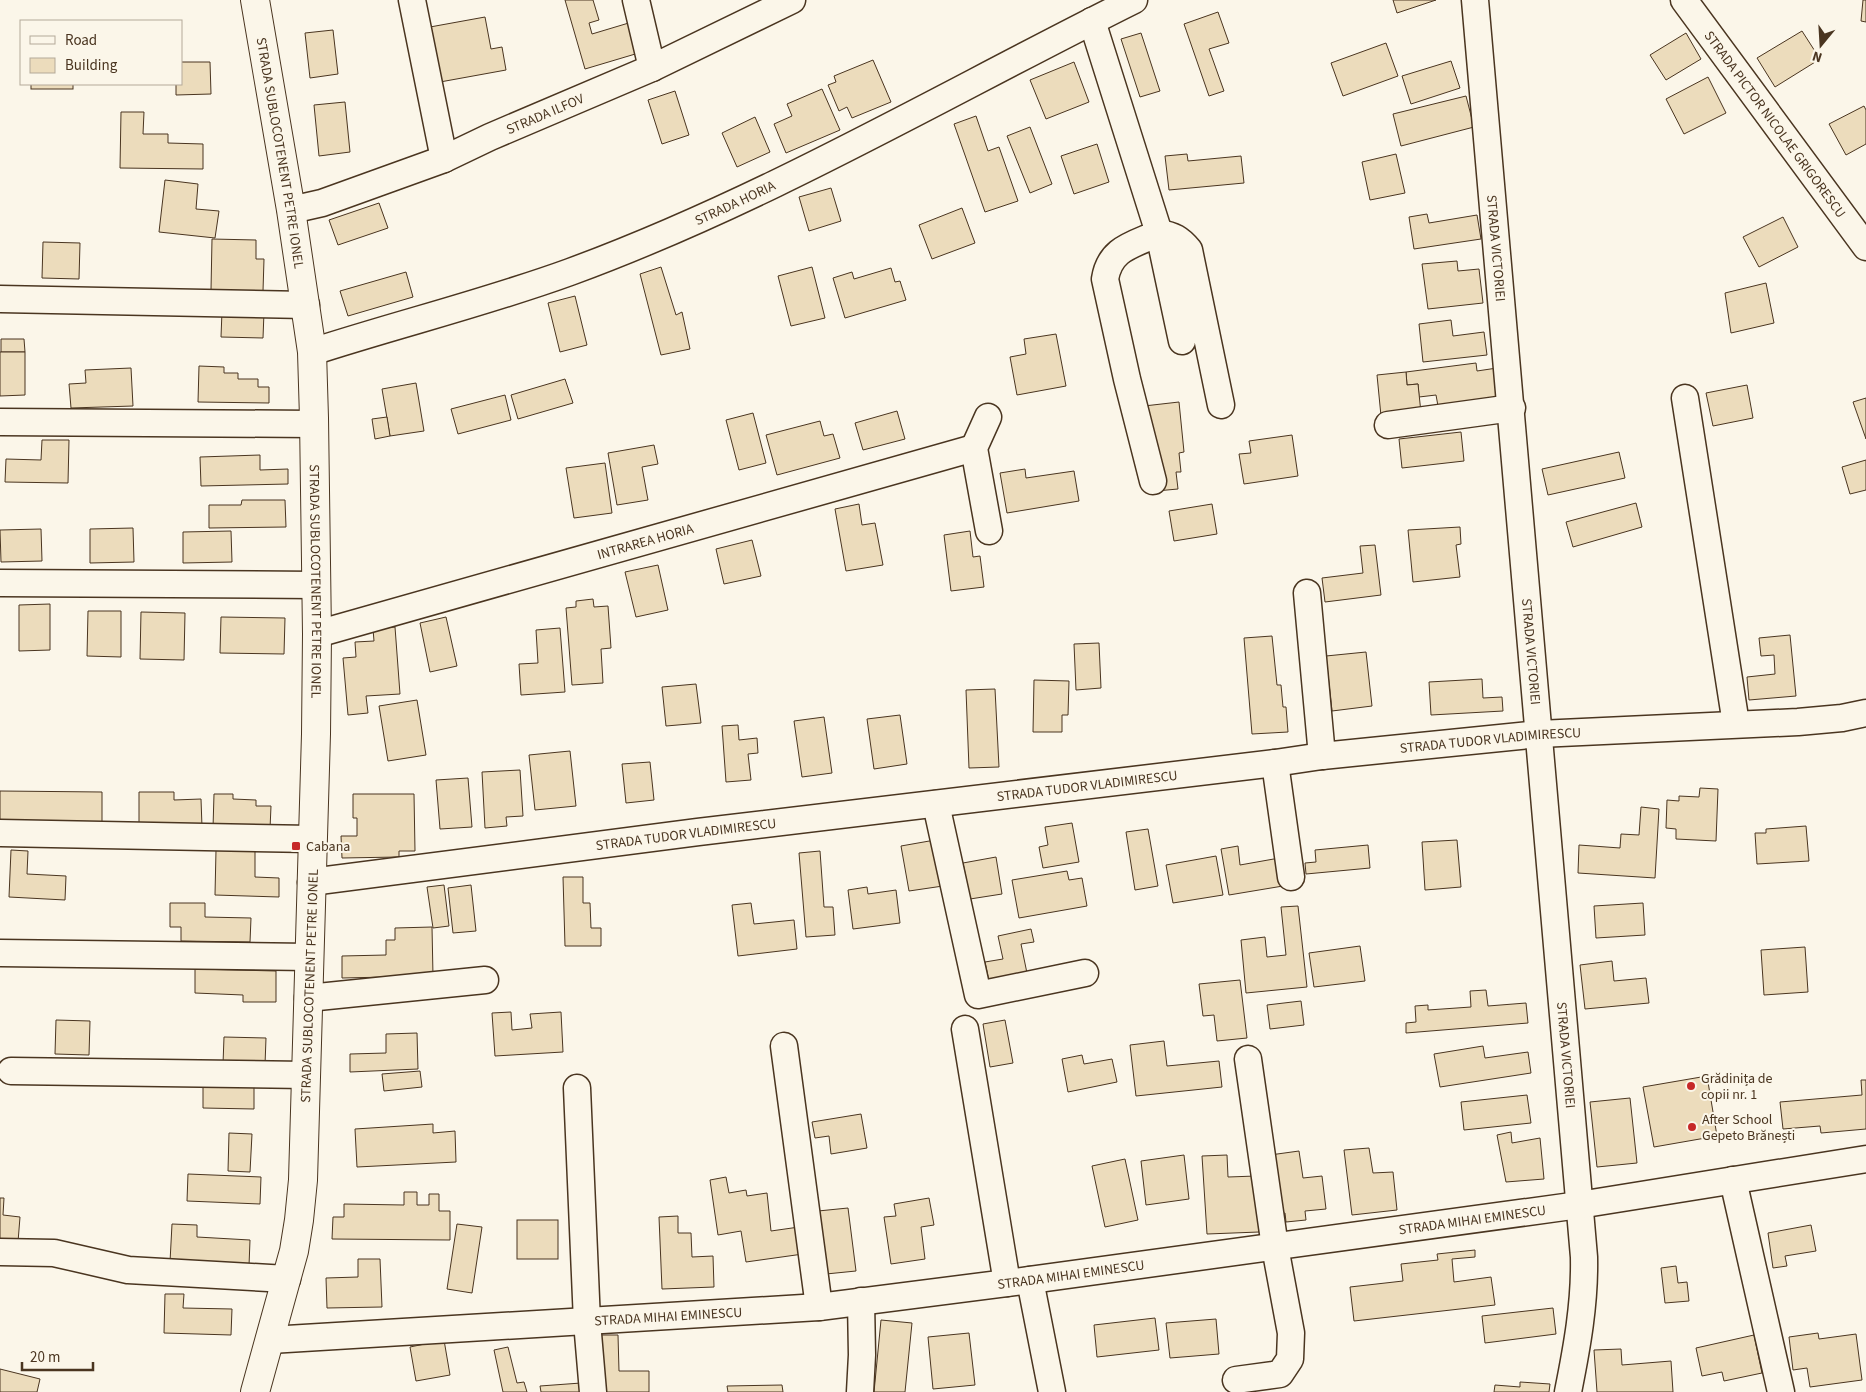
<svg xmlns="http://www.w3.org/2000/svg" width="1866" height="1392" viewBox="0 0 1866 1392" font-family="'Source Sans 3',sans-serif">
  <rect width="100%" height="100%" fill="#fbf6e9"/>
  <g fill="#ecdcbc" stroke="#4a3520">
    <path d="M565,0H593L599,20L589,23L592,34L632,22L642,52L585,69Z"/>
    <path d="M1393,0H1436L1397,13Z"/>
    <path d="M1863,0H1866V22L1861,21Z"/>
    <path d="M1218,12L1229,43L1209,49L1224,91L1209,96L1184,24Z"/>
    <path d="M485,17L491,49L502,47L506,70L440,82L430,27Z"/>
    <path d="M333,30L338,74L310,78L305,33Z"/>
    <path d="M1802,31L1820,59L1775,87L1757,58Z"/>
    <path d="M1141,33L1160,91L1140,97L1121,39Z"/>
    <path d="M1686,33L1701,59L1666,80L1650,55Z"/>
    <path d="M1386,43L1398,76L1343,96L1331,63Z"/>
    <path d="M873,60L891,102L852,118L847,107L839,111L828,85L836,82L834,76Z"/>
    <path d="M1451,61L1460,88L1411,104L1402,76Z"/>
    <path d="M181,62H210L211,94L176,95V84H181Z"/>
    <path d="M1074,62L1089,102L1046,119L1030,80Z"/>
    <path d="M1708,77L1726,113L1684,134L1666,99Z"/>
    <rect x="31" y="84" width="42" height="5"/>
    <path d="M822,89L840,130L786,153L774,124L792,116L787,104Z"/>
    <path d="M675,91L689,135L662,144L648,100Z"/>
    <path d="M1466,96L1474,127L1401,146L1393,114Z"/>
    <path d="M345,102L350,152L319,156L314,105Z"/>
    <path d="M1864,106L1866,110V144L1846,155L1829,124Z"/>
    <path d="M121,112H144L143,134H168V143L203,144V169L120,168Z"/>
    <path d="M976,116L988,151L999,147L1018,201L985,212L954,124Z"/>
    <path d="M755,117L770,152L737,167L722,133Z"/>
    <path d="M1030,127L1052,184L1030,193L1007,136Z"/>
    <path d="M1097,144L1109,182L1074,194L1061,156Z"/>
    <path d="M1187,154L1188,161L1241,156L1244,183L1169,190L1165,156Z"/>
    <path d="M1396,154L1405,193L1370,200L1362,162Z"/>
    <path d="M165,180L198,184L196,209L219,211L215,238L159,232Z"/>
    <path d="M831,188L841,221L809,231L799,197Z"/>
    <path d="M379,203L388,228L338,245L329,220Z"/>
    <path d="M962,208L975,243L932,259L919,225Z"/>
    <path d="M1427,214L1429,223L1477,215L1481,239L1414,249L1409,217Z"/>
    <path d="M1783,217L1798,247L1759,267L1743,237Z"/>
    <path d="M212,239L256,240V259H264L263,291L211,290Z"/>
    <path d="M43,242L80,243L79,279L42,278Z"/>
    <path d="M1457,261L1458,271L1479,269L1483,303L1428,309L1422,264Z"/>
    <path d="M661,267L676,315L682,312L690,349L661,355L640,274Z"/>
    <path d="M812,267L825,318L791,326L778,276Z"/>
    <path d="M891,268L895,282L900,281L906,300L845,318L833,278L852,272L854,279Z"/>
    <path d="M406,272L413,297L348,316L340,291Z"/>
    <path d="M1766,283L1774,323L1731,333L1725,293Z"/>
    <path d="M575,296L587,345L560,352L548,303Z"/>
    <path d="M222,311L264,312L263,338L221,337Z"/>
    <path d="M1451,320L1453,336L1484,332L1487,355L1423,362L1419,324Z"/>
    <path d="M1056,334L1066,386L1017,395L1010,357L1026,354L1024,339Z"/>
    <path d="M1,339H24L25,352H1Z"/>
    <path d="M0,352H25V395L0,396Z"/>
    <path d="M1476,363L1477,371L1497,368L1501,401L1438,406L1436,395L1419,397L1418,384L1407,385L1406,372Z"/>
    <path d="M199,366L224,367V373H238V379H258V387H269V403L198,402Z"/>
    <path d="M131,368L133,406L71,408L69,384L86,383L85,370Z"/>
    <path d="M1406,372L1407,385L1418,384L1421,413L1381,416L1377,375Z"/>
    <path d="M565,379L573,403L518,419L511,395Z"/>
    <path d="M416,383L424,431L390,436L382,389Z"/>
    <path d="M1747,385L1753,418L1713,426L1706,393Z"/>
    <path d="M505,395L511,420L458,434L451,409Z"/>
    <path d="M1866,398V439L1853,402Z"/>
    <path d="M1179,402L1184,452L1179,453L1181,472H1176L1178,489L1156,491L1144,406Z"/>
    <path d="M897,411L905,439L863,450L855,423Z"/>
    <path d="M753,413L766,463L739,470L726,420Z"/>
    <path d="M387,417L390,436L375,439L372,419Z"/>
    <path d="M820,421L824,436L833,434L840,458L777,475L766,435Z"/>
    <path d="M1461,432L1464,461L1402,468L1399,439Z"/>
    <path d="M1292,435L1298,476L1244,484L1239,454L1251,453L1249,441Z"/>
    <path d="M42,440H69L68,483L5,482L6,459L41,460Z"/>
    <path d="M654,445L658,464L642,467L648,500L617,505L608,453Z"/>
    <path d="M1619,452L1625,478L1548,495L1542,469Z"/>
    <path d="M260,455V470L288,469V484L201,486L200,457Z"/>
    <path d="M1866,460V490L1850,494L1842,467Z"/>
    <path d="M605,463L612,513L574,518L566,468Z"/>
    <path d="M1025,469L1026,478L1074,471L1079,501L1007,513L1000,473Z"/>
    <path d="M242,500H285L286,527L209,528V505H241Z"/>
    <path d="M1636,503L1642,527L1573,547L1566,522Z"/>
    <path d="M859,504L862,525L875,523L883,565L846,571L835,509Z"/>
    <path d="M1212,504L1217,534L1174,541L1169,511Z"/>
    <path d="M1460,527L1461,544L1456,545L1460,577L1413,582L1408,530Z"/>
    <path d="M133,528L134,562L90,563V529Z"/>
    <path d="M41,529L42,561L1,562L0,530Z"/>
    <path d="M231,531L232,562L183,563V532Z"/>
    <path d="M970,531L973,557L980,556L984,587L951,591L944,535Z"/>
    <path d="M752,540L761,576L724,584L716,549Z"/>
    <path d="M1375,545L1381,595L1325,602L1322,578L1363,573L1360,546Z"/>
    <path d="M658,565L668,610L636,617L625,572Z"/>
    <path d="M593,599L594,607L608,606L611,648L601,649L603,683L572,685L566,608L576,607V601Z"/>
    <path d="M50,604V650L19,651V605Z"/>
    <path d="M88,611H121V657L87,656Z"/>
    <path d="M141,612L185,613L184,660L140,659Z"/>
    <path d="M221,617L285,618L284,654L220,653Z"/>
    <path d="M446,617L457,666L430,672L420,623Z"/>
    <path d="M395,627L400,694L366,696L368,713L348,715L343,658L356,657L355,642L374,641L373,629Z"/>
    <path d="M560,628L565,692L521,695L519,664L538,663L536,630Z"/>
    <path d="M1790,635L1796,696L1749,700L1747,677L1775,674L1774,655L1761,656L1759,638Z"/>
    <path d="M1272,636L1277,685H1281L1283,707H1286L1288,732L1252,734L1244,638Z"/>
    <path d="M1099,643L1101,688L1076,690L1074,644Z"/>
    <path d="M1366,652L1372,706L1332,711L1326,656Z"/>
    <path d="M1482,679L1483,698L1502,697L1503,711L1431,715L1429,682Z"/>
    <path d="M1034,680L1069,681L1068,715H1062V732H1033Z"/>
    <path d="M696,684L701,723L666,726L662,687Z"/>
    <path d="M995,689L999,767L969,768L966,690Z"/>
    <path d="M417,700L426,755L388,761L379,706Z"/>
    <path d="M900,715L907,764L874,769L867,719Z"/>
    <path d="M824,717L832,773L802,777L794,721Z"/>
    <path d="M738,725L739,740L757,738L758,753L748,754L751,780L726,782L722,726Z"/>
    <path d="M570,751L576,806L535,810L529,755Z"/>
    <path d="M650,762L654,800L626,803L622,764Z"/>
    <path d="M520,770L523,816L506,817L507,826L485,828L482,772Z"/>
    <path d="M468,778L472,827L440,829L436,780Z"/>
    <path d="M1700,788L1718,789L1716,841L1676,839V829L1666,828L1667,800L1679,801V796L1699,797Z"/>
    <path d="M0,791L102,792V827L0,826Z"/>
    <path d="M139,792H174V800L201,799L202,827L176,828V823L139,824Z"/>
    <path d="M214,794H233V799L256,800V806H271L270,829L213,828Z"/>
    <path d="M353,794H414L415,851H399V857L342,858L341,836H357V818H353Z"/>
    <path d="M1641,807L1659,809L1655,878L1578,873L1579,845L1620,848L1621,834L1639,835Z"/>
    <path d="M1072,823L1079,862L1043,868L1039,847L1048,845L1045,827Z"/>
    <path d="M1806,826L1809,861L1757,864L1755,833H1766V829Z"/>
    <path d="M1148,829L1158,886L1135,890L1126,832Z"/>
    <path d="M935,840L943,886L909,891L901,846Z"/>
    <path d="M1457,840L1461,887L1425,890L1422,842Z"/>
    <path d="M1368,845L1370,868L1306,874L1305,863L1316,862L1315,850Z"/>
    <path d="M1238,846L1240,865L1285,857L1289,885L1229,895L1221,849Z"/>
    <path d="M11,850L28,851L27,874L66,876L65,900L9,897Z"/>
    <path d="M216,850L255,851V877L279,878V897L215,895Z"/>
    <path d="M820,851L824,907H833L835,935L806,937L799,853Z"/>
    <path d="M1216,856L1223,895L1173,903L1166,865Z"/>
    <path d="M996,857L1002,894L970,899L963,863Z"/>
    <path d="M1067,871L1069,880L1082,878L1087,906L1019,918L1012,880Z"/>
    <path d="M563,877H583V903H590L591,928H601V946H565Z"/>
    <path d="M444,885L449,926L433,928L427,887Z"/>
    <path d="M471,885L476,931L453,933L448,888Z"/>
    <path d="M867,887L868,894L896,890L900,923L853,929L848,890Z"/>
    <path d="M170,903H205V917L251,918L250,942L181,941V927H170Z"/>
    <path d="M751,903L754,924L794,920L797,949L738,956L732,905Z"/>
    <path d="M1643,903L1645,935L1596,938L1594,906Z"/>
    <path d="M1298,906L1307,987L1246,993L1241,940L1265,937L1267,957L1286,955L1281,907Z"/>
    <path d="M432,927L433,976L342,978V956L386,955V940H395V928Z"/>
    <path d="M1031,929L1034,942L1021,944L1028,978L990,986L985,962L1003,959L998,936Z"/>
    <path d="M1360,946L1365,981L1314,987L1309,953Z"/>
    <path d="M1805,947L1808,992L1764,995L1761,950Z"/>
    <path d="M1612,961L1614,981L1646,978L1649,1003L1585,1009L1580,965Z"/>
    <path d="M195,969L276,971V1002H243V995L195,993Z"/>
    <path d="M1240,980L1247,1038L1217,1041L1214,1015L1203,1016L1199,984Z"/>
    <path d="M1486,990L1488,1006L1526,1003L1528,1023L1406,1033V1023L1416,1022L1415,1006L1428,1005V1010L1471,1007L1470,991Z"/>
    <path d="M1301,1001L1304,1025L1270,1029L1267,1005Z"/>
    <path d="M511,1012L512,1030L532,1028L530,1014L561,1012L563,1052L495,1056L492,1013Z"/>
    <path d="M56,1020L90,1021L89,1055L55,1054Z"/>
    <path d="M1005,1020L1013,1063L990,1067L983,1024Z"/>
    <path d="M417,1033L418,1069L350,1072V1054L386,1053V1034Z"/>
    <path d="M224,1037L266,1038L265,1065L223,1064Z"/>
    <path d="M1164,1041L1167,1066L1219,1061L1222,1087L1136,1096L1130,1045Z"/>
    <path d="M1483,1046L1485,1058L1528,1052L1531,1073L1440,1087L1434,1054Z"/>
    <path d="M1082,1055L1084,1064L1112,1059L1117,1082L1068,1092L1062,1059Z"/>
    <path d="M420,1071L422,1087L384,1091L382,1074Z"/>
    <path d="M1707,1076L1717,1136L1654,1147L1643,1087Z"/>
    <path d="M1861,1080H1866V1129L1821,1133L1820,1126L1783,1129L1780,1102L1862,1095Z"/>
    <path d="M203,1087H254V1109L203,1108Z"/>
    <path d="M1527,1095L1531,1123L1464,1130L1461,1102Z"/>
    <path d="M1630,1098L1637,1163L1597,1167L1590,1102Z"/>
    <path d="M861,1114L867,1148L831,1154L829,1136L815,1138L812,1122Z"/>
    <path d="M433,1124V1133L455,1131L456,1162L357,1167L355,1129Z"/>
    <path d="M1511,1132L1512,1143L1540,1138L1544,1179L1506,1182L1497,1135Z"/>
    <path d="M229,1133L252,1134L250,1172L228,1171Z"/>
    <path d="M1369,1148L1373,1173L1393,1172L1397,1210L1352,1215L1344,1150Z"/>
    <path d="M1299,1151L1303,1178L1322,1176L1326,1209L1305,1211L1306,1220L1286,1222L1285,1213L1277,1214L1270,1155Z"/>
    <path d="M1184,1155L1189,1199L1146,1205L1141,1161Z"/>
    <path d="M1227,1155L1228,1177L1256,1176L1259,1232L1207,1234L1202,1156Z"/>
    <path d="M1125,1159L1138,1220L1105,1227L1092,1166Z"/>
    <path d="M188,1174L261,1177L260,1204L187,1201Z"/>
    <path d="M726,1177L729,1193L746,1190L747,1196L767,1193L771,1231L799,1227L803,1254L746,1262L741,1231L718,1235L710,1180Z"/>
    <path d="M404,1192H417V1205H429V1194H439V1211H450V1240L332,1239L333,1217H344V1204L404,1205Z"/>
    <path d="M0,1198H4L3,1215L20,1217L18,1242L0,1241Z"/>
    <path d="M929,1198L934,1225L921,1227L925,1259L891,1264L884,1217L896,1216L894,1204Z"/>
    <path d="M848,1208L856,1271L826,1274L818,1211Z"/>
    <path d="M678,1216V1233H691L692,1257L713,1256L714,1287L662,1289L659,1217Z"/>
    <rect x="517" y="1220" width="41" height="39"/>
    <path d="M172,1224L197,1225V1237L250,1240L249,1266L170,1262Z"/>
    <path d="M457,1224L482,1227L472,1293L447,1289Z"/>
    <path d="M1811,1225L1816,1251L1785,1256L1787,1266L1773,1268L1768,1233Z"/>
    <path d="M1475,1250V1257L1452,1259L1454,1282L1491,1277L1495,1305L1354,1321L1350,1287L1403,1281L1401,1264L1438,1260L1437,1254Z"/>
    <path d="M358,1259H380L382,1307L327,1308L326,1278L358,1277Z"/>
    <path d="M1676,1266L1678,1283L1687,1282L1689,1301L1665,1303L1661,1268Z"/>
    <path d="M165,1294H184L183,1308L232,1309L231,1335L164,1333Z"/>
    <path d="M1553,1308L1556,1334L1485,1343L1482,1316Z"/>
    <path d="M1155,1318L1159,1350L1097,1357L1094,1325Z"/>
    <path d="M1216,1319L1219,1354L1170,1358L1166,1323Z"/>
    <path d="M881,1320L912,1323L905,1392H874Z"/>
    <path d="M969,1333L975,1385L933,1389L928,1337Z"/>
    <path d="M1818,1333L1819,1339L1856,1334L1862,1380L1810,1387L1807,1368L1793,1370L1789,1337Z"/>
    <path d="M597,1335H618L619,1371H649V1392H604Z"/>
    <path d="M1754,1335L1762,1373L1724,1381L1722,1372L1702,1376L1696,1348Z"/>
    <path d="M444,1340L450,1375L416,1381L410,1347Z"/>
    <path d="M508,1347L517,1383L524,1382L527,1392H503L494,1350Z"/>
    <path d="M1621,1349L1622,1365L1671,1361L1673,1392H1597L1594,1350Z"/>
    <path d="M0,1369L40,1379L37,1392H0Z"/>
    <path d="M1520,1382L1550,1384L1549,1392H1494L1495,1385L1520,1387Z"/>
    <path d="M581,1383L582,1392H541L540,1386Z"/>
    <path d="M782,1385L783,1392H728L727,1386Z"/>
  </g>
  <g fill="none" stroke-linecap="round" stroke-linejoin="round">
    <g stroke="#4a3520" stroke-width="29">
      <g id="minor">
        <path d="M412,0L444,159"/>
        <path d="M636,0L652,68"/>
        <path id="s1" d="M1475,0L1584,1257C1585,1303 1577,1347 1568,1392"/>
        <path id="s2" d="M1684,0L1866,247"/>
        <path d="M1092,21L1159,233C1133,245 1110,248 1105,279L1127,379L1153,481"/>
        <path id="s3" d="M291,210L322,203L444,159L490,137L652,68L792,0"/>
        <path d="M0,299L306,305"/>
        <path d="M1182,341L1159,233C1173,235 1180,239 1189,250L1221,405"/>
        <path id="s4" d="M312,352C398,324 485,303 570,272C766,200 947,93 1134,0"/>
        <path d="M1685,398L1736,724"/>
        <path d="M988,417L974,448L989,531"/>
        <path d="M0,422L314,424"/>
        <path d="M1388,425L1512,408"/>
        <path d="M0,583L316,585"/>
        <path d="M1307,593L1322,756"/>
        <path id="s5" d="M317,634L974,448"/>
        <path d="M1275,763L1291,877"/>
        <path d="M936,804L978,995L1085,973"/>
        <path d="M0,833L312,839"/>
        <path id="s6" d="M311,882L698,832L1275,763L1322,756L1539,734L1798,722L1842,718L1866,713"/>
        <path d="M0,953L309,957"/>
        <path d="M308,998L485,980"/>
        <path d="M965,1029L1007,1283"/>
        <path d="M784,1046L819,1307"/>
        <path d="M11,1071L306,1075"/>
        <path d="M577,1088L587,1322L593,1392"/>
        <path d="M1733,1180L1781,1392"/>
        <path d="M0,1252L54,1253L128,1270L287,1279"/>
        <path d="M1030,1280L1052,1392"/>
        <path id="s7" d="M270,1340L819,1307L1030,1280L1579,1205L1866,1159"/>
        <path d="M1236,1380L1280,1374L1290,1359L1291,1333L1275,1247L1248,1059"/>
        <path d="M860,1392L862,1355L861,1301"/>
      </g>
    </g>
    <g stroke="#4a3520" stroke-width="30">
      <g id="major">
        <path id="s8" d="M255,0L291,210L312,352L314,418L317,634L316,734L303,1180L299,1220L294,1251L255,1392"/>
      </g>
    </g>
    <use href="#minor" stroke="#fbf6e9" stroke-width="26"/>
    <use href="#major" stroke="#fbf6e9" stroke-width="28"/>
  </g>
  <g fill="#c62828" stroke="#fbf6e9" stroke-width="2">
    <rect x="291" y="841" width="10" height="10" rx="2.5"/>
    <circle cx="1691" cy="1086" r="5"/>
    <circle cx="1692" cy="1127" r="5"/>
  </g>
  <g text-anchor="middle" stroke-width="4" stroke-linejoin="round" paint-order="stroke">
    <g font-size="14" fill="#4a3520" stroke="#fbf6e9">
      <text dy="5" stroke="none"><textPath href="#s3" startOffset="272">STRADA ILFOV</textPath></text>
      <text dy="5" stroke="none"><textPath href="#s2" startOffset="154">STRADA PICTOR NICOLAE GRIGORESCU</textPath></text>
      <text dy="5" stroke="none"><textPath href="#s8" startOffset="155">STRADA SUBLOCOTENENT PETRE IONEL</textPath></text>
      <text dy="5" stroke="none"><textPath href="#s4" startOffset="449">STRADA HORIA</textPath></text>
      <text dy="5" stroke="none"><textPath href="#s1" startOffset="249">STRADA VICTORIEI</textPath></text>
      <text dy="5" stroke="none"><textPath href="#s5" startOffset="341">INTRAREA HORIA</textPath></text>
      <text dy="5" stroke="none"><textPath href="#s8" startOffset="586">STRADA SUBLOCOTENENT PETRE IONEL</textPath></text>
      <text dy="5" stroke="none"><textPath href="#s1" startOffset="654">STRADA VICTORIEI</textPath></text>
      <text dy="5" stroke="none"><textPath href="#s6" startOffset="1188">STRADA TUDOR VLADIMIRESCU</textPath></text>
      <text dy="5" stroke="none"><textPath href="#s6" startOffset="782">STRADA TUDOR VLADIMIRESCU</textPath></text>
      <text dy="5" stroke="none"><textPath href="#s6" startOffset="378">STRADA TUDOR VLADIMIRESCU</textPath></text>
      <text transform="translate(309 986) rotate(-88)" y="5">STRADA SUBLOCOTENENT PETRE IONEL</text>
      <text dy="5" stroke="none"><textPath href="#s1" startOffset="1059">STRADA VICTORIEI</textPath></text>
      <text dy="5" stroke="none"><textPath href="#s7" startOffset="1209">STRADA MIHAI EMINESCU</textPath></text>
      <text dy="5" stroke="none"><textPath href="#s7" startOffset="804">STRADA MIHAI EMINESCU</textPath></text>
      <text dy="5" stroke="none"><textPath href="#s7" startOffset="399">STRADA MIHAI EMINESCU</textPath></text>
    </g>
    <g font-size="14" fill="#4a3520" stroke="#fbf6e9" text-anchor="start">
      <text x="306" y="851">Cabana</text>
      <text x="1701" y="1083">Grădinița de<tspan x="1701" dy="16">copii nr. 1</tspan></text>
      <text x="1702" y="1124">After School<tspan x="1702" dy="16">Gepeto Brănești</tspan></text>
    </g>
  </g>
  <rect x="20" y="20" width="162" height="65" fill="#fbf6e9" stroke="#b4a999"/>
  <rect x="30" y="36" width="25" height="8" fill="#fbf6e9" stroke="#b4a999"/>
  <text x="65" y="45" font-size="15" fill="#4a3520">Road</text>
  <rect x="30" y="58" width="25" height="15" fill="#ecdcbc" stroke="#b4a999"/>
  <text x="65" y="70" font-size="15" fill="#4a3520">Building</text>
  <g transform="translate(1821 45) rotate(198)" stroke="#fbf6e9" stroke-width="4" paint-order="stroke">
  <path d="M0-4L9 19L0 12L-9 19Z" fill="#4a3520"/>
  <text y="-8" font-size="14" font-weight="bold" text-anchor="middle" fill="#4a3520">N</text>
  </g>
  <path d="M22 1362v8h71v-8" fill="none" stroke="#4a3520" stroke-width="2.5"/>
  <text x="30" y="1362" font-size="15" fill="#4a3520" stroke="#fbf6e9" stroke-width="4" paint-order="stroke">20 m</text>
</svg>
